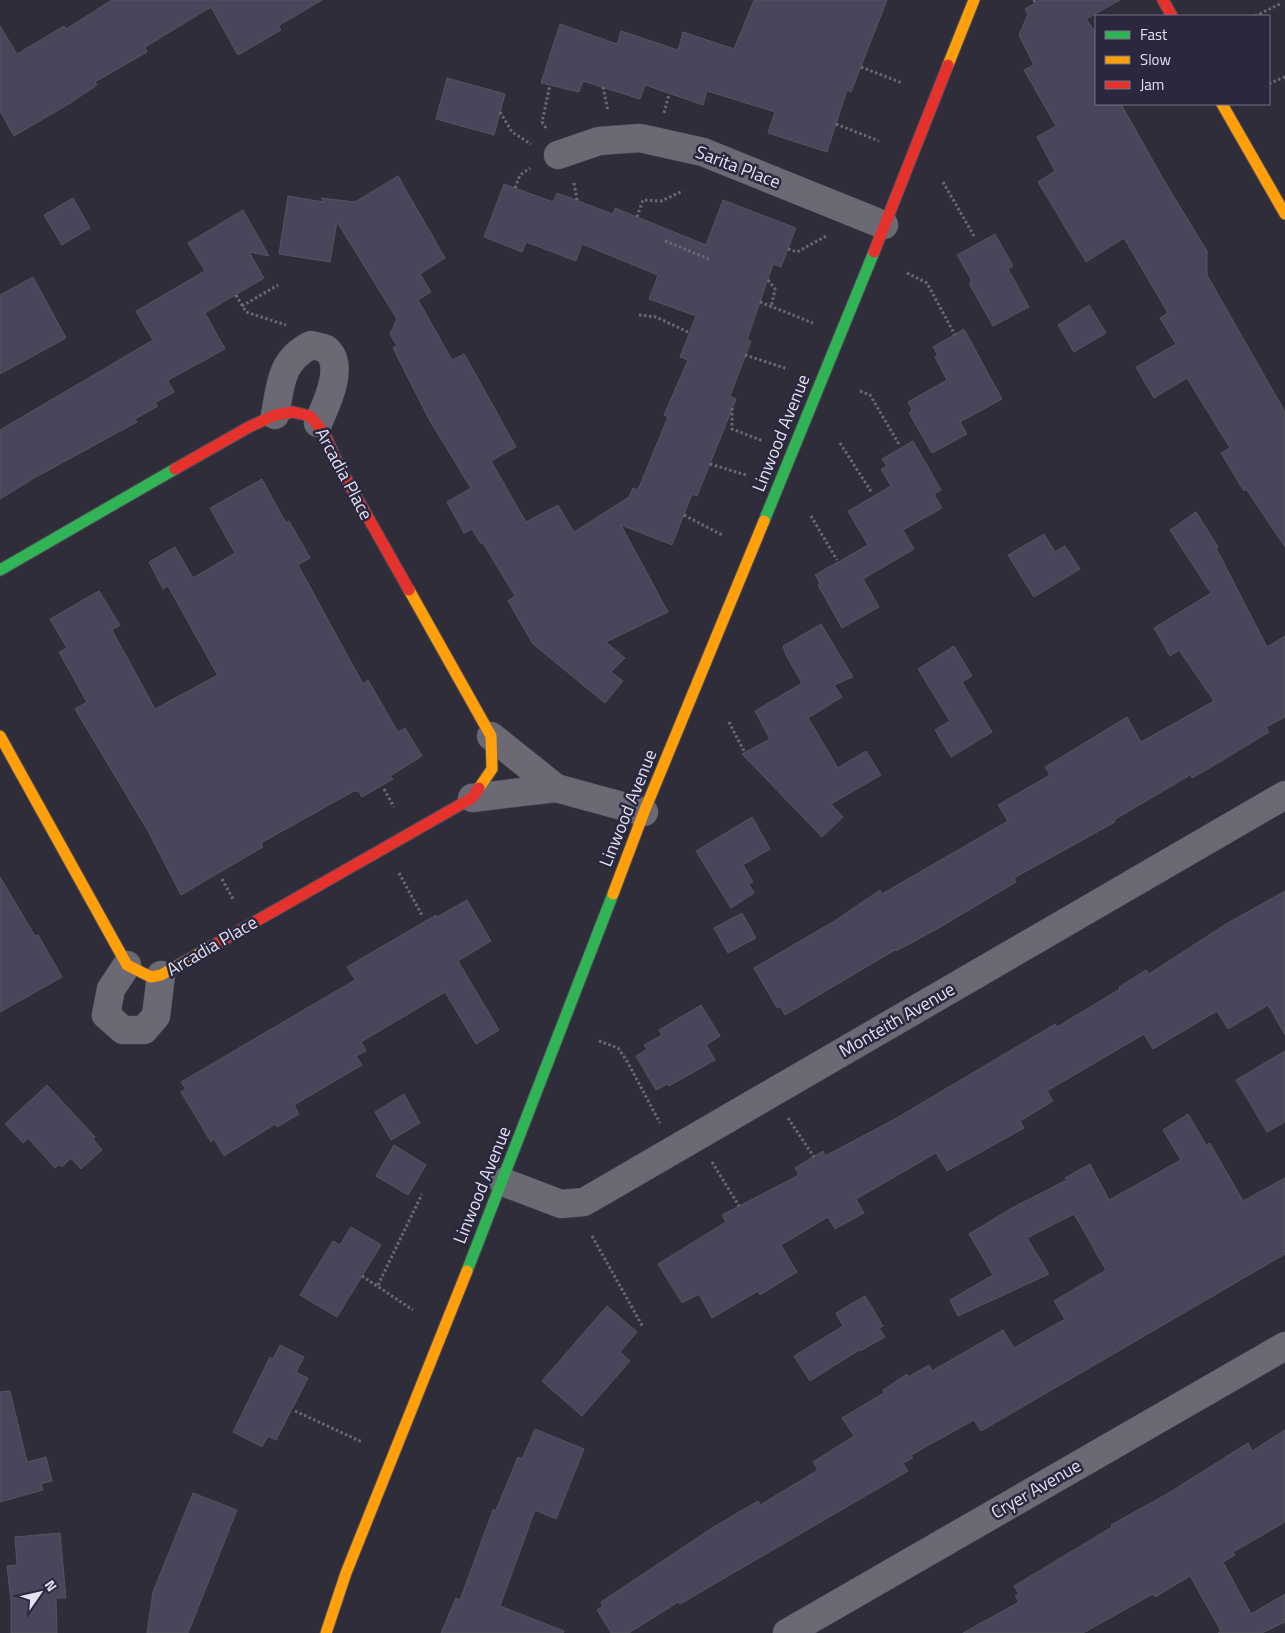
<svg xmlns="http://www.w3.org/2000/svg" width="1285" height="1633" viewBox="0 0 1285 1633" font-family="'Titillium Web',sans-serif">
  <rect width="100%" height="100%" fill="#2e2d39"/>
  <g fill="#49465b" stroke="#54545f">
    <path d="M112,0H322L278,26L281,30L238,55L211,7L145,47L147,52L95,82L97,85L72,102L14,136L0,111V26L17,54L64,26L66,29Z"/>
    <path d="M754,0H887L851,92L847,90L827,152L768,133L775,112L707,91L703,105L645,85L640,99L583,81L579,92L541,83L560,24L617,44L621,31L678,50L683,32L734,49Z"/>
    <path d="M1040,0H1120L1086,19L1096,33V104H1121L1166,184L1207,251V275L1285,412V547L1246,489L1244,491L1221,453L1230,448L1187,378L1154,398L1136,367L1176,344L1160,318L1168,313L1124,238L1086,262L1038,182L1055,171L1037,137L1056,126L1024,70L1034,65L1019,35L1028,14L1025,9Z"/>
    <path d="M447,78L505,94L494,135L436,119Z"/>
    <path d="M398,176L445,258L420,274L431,292L418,300L452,360L464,354L466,357L516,447L491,461L526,522L558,505L574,532L629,497L633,488L638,490L668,417L664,415L688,360L680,357L696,316L649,299L658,275L582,244L576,261L526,242L522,252L484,237L504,184L553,202L557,193L613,214L615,208L706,245L723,200L796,228L781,267L773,264L747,340L751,341L730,396L736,399L697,496L692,494L672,545L621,525L668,612L606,642L625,658L611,672L623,681L605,703L533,644L508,601L515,596L483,543L481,544L472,529L464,533L447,502L471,488L430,421L393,348L397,346L390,334L397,319L337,222L330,262L279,254L288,196L324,202L321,198L355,202Z"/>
    <path d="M73,198L90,228L62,245L44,215Z"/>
    <path d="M243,210L269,256L249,252L264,278L205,313L225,349L170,379L168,381L174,392L155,403L158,406L135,419L137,422L34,478L0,499V430L153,340L136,311L205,271L188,243Z"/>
    <path d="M995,234L1013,266L1008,269L1029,307L993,326L970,285L971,279L957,255Z"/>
    <path d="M33,277L66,338L0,374V295Z"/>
    <path d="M1089,305L1106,333L1074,352L1058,325Z"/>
    <path d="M964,329L1002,399L960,422L967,434L932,453L909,413L912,410L908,402L947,380L935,357L938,355L933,347Z"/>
    <path d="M913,441L941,490L934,494L942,508L903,530L914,549L863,579L879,607L842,628L818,585L820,583L815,575L868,545L848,511L891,486L881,469L887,466L882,459Z"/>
    <path d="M262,479L286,523L289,521L310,558L298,565L363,684L368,680L398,732L405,728L422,756L390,776L393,779L362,797L358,791H354L261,843L263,847L181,895L148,831L75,709L87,702L59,652L67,648L50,619L99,591L120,625L112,630L155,709L216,676L217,674L168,586L163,589L149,562L175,547L193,578L235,553L210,508Z"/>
    <path d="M1196,512L1218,547L1216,548L1267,647L1285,636V717L1266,727L1269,732L1218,763L1192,778L1190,775L1114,820L1115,822L1014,878L1016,882L937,929L896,951L895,950L785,1015L780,1006L777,1008L754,968L836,920L880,890L882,894L1008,821L998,805L1050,775L1045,767L1127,717L1141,742L1214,701L1179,650L1170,656L1154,628L1211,593L1170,530Z"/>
    <path d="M1044,534L1055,552L1065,546L1080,569L1034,597L1008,555Z"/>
    <path d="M821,624L853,677L834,685L842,697L808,718L838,768L866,751L881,775L831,804L843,817L822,837L742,754L770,739L755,711L802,683L786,655L783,646Z"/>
    <path d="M954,646L972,676L962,682L992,732L951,757L935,730L950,721L918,669Z"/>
    <path d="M752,817L770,849L743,865L753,882L749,884L754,893L731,908L696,851Z"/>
    <path d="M0,877L35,936L38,935L62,977L0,1012Z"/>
    <path d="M1285,891V1035L1268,1005L1228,1029L1217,1011L1153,1049L1144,1034L1047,1091L1053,1101L1020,1121L1024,1128L947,1171L936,1153L856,1199L864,1213L835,1229L828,1217L781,1245L797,1272L760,1295L758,1291L712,1318L699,1294L682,1303L658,1264L726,1222L722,1215L799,1175L795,1168L823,1151L825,1156L895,1119L1055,1024L1057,1027L1120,989L1119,987L1146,970L1149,974L1226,924Z"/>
    <path d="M467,900L491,941L458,961L499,1030L476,1044L445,992L361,1042L366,1051L356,1056L362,1065L294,1105L299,1114L277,1127L275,1124L224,1156L214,1139L211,1142L181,1092L186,1089L181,1082L355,980L347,967L436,915L437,917Z"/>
    <path d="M742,913L756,938L728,953L714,928Z"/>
    <path d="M701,1005L720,1036L706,1045L715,1060L669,1086L668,1084L656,1090L636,1056L647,1049L644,1045L662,1035L659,1030Z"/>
    <path d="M1285,1051V1122L1267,1132L1236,1080Z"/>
    <path d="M47,1085L95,1137L93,1139L102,1150L81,1169L71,1158L62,1167L60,1164L55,1168L28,1138L23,1143L5,1124Z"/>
    <path d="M404,1094L420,1123L391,1140L375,1112Z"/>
    <path d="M1188,1114L1206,1145L1210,1143L1243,1201L1285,1178V1254L981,1431L974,1420L911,1455L913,1458L903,1463L908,1471L680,1604L678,1602L629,1633H611L597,1610L603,1606L601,1602L712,1528L758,1501L760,1505L818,1470L813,1462L854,1436L842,1418L884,1393L883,1390L907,1374L908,1377L929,1365L932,1371L1003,1330L1014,1348L1065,1319L1054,1301L1106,1270L1074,1214L1027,1238L1049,1274L958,1316L950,1300L993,1275L969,1234L1010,1209L1067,1180L1065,1178L1090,1164L1109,1200L1181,1160L1163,1130Z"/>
    <path d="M394,1145L426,1165L408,1195L376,1176Z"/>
    <path d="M351,1227L381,1245L337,1317L300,1295L333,1241L340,1245Z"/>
    <path d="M865,1296L883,1326L879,1328L885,1337L860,1351L859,1350L810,1381L794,1356L843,1326L836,1313Z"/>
    <path d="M607,1306L637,1332L620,1352L630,1361L582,1416L542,1381Z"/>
    <path d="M280,1345L304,1357L296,1372L308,1378L276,1440L268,1436L262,1447L233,1432L270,1357L273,1359Z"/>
    <path d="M10,1391L27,1462L46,1457L52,1481L41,1484L43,1490L0,1502V1392Z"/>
    <path d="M535,1429L584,1449L556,1519L535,1510L500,1606L564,1631L563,1633H441L456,1598L460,1600L493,1510H496L518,1457L522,1459Z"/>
    <path d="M1285,1430V1522L1233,1552L1235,1555L1223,1562L1251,1614L1285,1594V1622L1262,1633H1218L1221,1631L1190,1576L1155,1597L1153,1594L1083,1633H963L1019,1602L1015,1596L1019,1594L1014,1586L1112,1527L1111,1525L1167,1494L1248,1443L1252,1451Z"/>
    <path d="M193,1493L237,1510L188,1633H147L153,1592Z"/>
    <path d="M60,1533L66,1598H56L57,1633H11V1601L7,1566L17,1565L15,1537Z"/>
  </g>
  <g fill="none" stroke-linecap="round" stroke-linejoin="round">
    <g stroke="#4c4b56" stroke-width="29">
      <g id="street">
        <path d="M558,155L599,141L640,138L703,152L884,225"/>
        <path d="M275,415C281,384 280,361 311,345C315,346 322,347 326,349C346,365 326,405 318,423"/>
        <path d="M491,736L556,788"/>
        <path d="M472,798L556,788L644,812"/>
        <path d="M127,965L111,989L106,1015L123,1030H144L156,1016L161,975"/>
        <path d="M503,1182L561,1204L584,1202L1285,795"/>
        <path d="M787,1633L1285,1346"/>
      </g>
    </g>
    <g stroke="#4c4b56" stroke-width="13">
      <g id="fast">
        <path d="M764,521L874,252"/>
        <path d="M0,570L175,469"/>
        <path d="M467,1271L613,894"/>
      </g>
    </g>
    <g stroke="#4c4b56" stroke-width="13">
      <g id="slow">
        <path d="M948,65L974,0"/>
        <path d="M1222,104L1285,214"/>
        <path d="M409,590L491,736L492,769L479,788"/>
        <path d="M0,736L127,965L151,977L161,975L216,944"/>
        <path d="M613,894L644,812L764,521"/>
        <path d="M326,1633L346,1573L467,1271"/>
      </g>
    </g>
    <g stroke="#4c4b56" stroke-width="13">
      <g id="jam">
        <path d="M1163,0L1172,16"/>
        <path d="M874,252L948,65"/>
        <path d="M175,469L249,427L275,415L293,412L310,416L324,433L339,466L409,590"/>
        <path d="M216,944L472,798L479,788"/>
      </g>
    </g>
    <g stroke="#6a6871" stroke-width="3" stroke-dasharray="2.5 2.5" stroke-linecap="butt">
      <path d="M1034,0L1035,2"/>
      <path d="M1255,16L1280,4"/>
      <path d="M861,67L902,83"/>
      <path d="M1269,84L1285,77"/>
      <path d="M603,87L608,111"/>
      <path d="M500,112L512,132L531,144"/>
      <path d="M664,113L669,94"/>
      <path d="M836,124L879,141"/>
      <path d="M546,128L542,122L550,85"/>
      <path d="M943,182L974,236"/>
      <path d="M574,183L577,200"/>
      <path d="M515,188L520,175L530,168"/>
      <path d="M637,217L643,200L661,201L683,191"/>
      <path d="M665,241L709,259"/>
      <path d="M788,249L797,252L828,235"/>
      <path d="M907,273L927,283L955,335"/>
      <path d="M768,280L775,289L771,308"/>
      <path d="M236,295L246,312L286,325"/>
      <path d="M760,302L813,323"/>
      <path d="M242,306L278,285"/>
      <path d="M639,315L656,317L690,333"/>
      <path d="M745,355L788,369"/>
      <path d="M860,391L870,395L900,446"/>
      <path d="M732,408V429L763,441"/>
      <path d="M840,443L872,493"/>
      <path d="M710,464L746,475"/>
      <path d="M684,515L722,535"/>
      <path d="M811,516L837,560"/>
      <path d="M729,722L745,753"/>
      <path d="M384,789L394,807"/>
      <path d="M399,873L423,917"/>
      <path d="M222,879L233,899"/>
      <path d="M599,1041L618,1048L627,1061L660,1123"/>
      <path d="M788,1118L814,1157"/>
      <path d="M712,1162L739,1206"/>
      <path d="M592,1236L643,1327"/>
      <path d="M362,1276L413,1310"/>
      <path d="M378,1285L422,1194"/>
      <path d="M295,1411L362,1442"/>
    </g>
    <use href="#street" stroke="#6b6a74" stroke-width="28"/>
    <use href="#fast" stroke="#30b455" stroke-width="11"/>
    <use href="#slow" stroke="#ff9f0a" stroke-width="11"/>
    <use href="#jam" stroke="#e5322d" stroke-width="11"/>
  </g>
  <g text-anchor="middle" stroke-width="5" stroke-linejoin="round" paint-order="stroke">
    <g font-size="18" fill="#e2e2f1" stroke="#2a283e">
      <text transform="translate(738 167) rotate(21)" y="6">Sarita Place</text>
      <text transform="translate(781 433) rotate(-68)" y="6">Linwood Avenue</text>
      <text transform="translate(344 474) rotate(62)" y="6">Arcadia Place</text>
      <text transform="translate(628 808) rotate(-68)" y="6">Linwood Avenue</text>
      <text transform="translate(212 946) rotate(-30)" y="6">Arcadia Place</text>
      <text transform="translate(897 1020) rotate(-30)" y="6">Monteith Avenue</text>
      <text transform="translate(482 1185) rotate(-68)" y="6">Linwood Avenue</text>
      <text transform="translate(1036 1489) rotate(-30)" y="6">Cryer Avenue</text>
    </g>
  </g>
  <rect x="1095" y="15" width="175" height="90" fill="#2a283e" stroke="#747286"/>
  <rect x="1105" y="31" width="25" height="8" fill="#30b455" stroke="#747286"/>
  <text x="1140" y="40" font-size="15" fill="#e2e2f1">Fast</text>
  <rect x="1105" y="56" width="25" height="8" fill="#ff9f0a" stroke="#747286"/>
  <text x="1140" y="65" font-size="15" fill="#e2e2f1">Slow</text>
  <rect x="1105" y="81" width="25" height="8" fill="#e5322d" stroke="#747286"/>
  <text x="1140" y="90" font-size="15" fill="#e2e2f1">Jam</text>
  <g transform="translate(40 1593) rotate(56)" stroke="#2a283e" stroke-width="4" paint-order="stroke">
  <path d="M0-4L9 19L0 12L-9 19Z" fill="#e2e2f1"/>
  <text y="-8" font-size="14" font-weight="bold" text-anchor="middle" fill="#e2e2f1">N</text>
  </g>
</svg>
